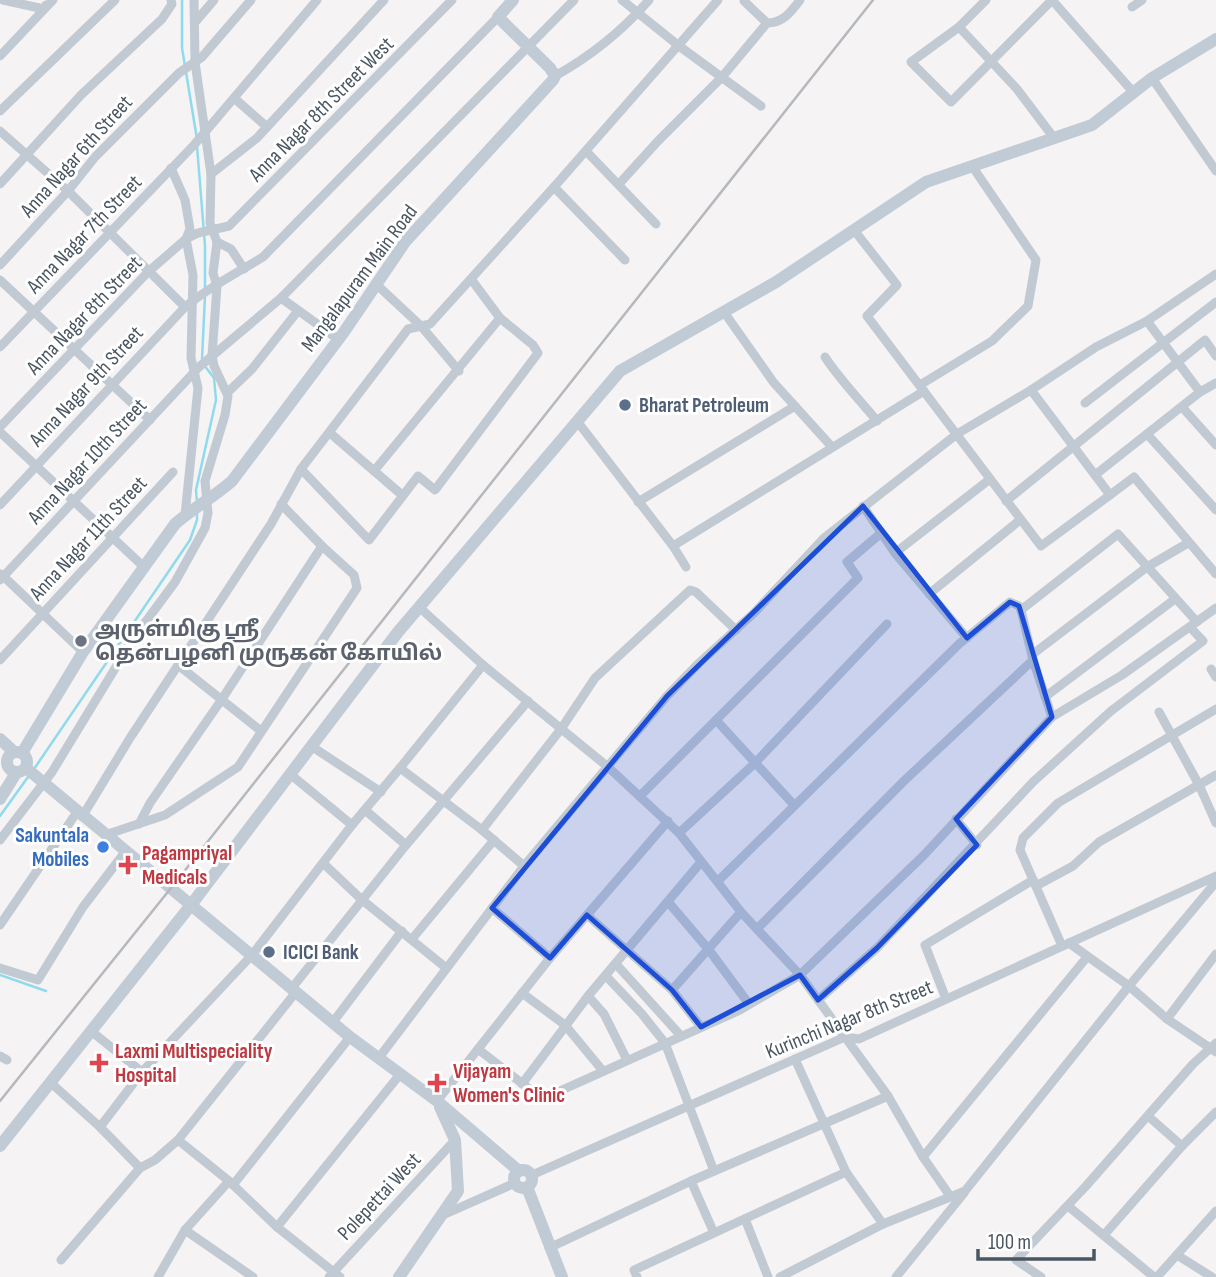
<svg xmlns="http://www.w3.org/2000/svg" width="1216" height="1277" viewBox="0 0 1216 1277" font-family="'Sofia Sans Condensed','Noto Sans Tamil',sans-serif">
  <rect width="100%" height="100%" fill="#f5f3f3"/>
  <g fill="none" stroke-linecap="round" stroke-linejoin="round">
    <g stroke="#90daee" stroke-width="2.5">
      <path d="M182,0V48L197,139"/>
      <path d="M197,146L205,246V289"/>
      <path d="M202,359L205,296"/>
      <path d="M197,503L196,490L216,400L214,378L204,365"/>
      <path d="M34,769L190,540L197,520V513"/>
      <path d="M0,816L28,777"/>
      <path d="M0,975L46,991"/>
    </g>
    <g stroke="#c1cad2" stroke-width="9">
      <path d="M3,0L44,9L46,5"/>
      <path d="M622,0L679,46L761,106"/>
      <path d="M986,0L959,27L911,62L951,102L1052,0L1134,93"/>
      <path d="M744,1L767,23C783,23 791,12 800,0"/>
      <path d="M1132,7L1142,0"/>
      <path d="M196,21L214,0"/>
      <path d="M959,27L1017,89L1054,138"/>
      <path d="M0,56L53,0"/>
      <path d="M555,76C589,57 623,30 649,0"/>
      <path d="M1152,78L1216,171"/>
      <path d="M234,98L267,127"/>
      <path d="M0,111L115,0"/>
      <path d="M0,131L68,191L185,307"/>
      <path d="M586,151L656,224"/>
      <path d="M171,168L185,200L190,229L186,239L193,275L191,358L198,388L185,515"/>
      <path d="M211,174L257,138L384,0"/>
      <path d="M0,184L81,95L162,19L172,4L171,0"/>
      <path d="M619,184L658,141L722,77L767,23"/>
      <path d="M554,187L625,260"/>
      <path d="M854,230L897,285L867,316L1041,546L1110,495"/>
      <path d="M217,242L231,249L244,269"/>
      <path d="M0,265L68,191L95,157L179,73L202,57L251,0"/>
      <path d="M0,280L150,420"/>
      <path d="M376,284L421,326L459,371"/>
      <path d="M281,298L338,339"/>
      <path d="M724,312L774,383L832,447"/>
      <path d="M0,347L194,145L317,0"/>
      <path d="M825,357C840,380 860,400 877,421"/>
      <path d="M920,385L992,341L1028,306L1036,260L972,166"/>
      <path d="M1031,390L1096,347L1147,321L1216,274"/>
      <path d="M1200,392L1216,383"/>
      <path d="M227,393L252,369L297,312"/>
      <path d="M1085,403L1216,302"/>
      <path d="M1182,407L1216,445"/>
      <path d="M577,421L673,546L686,567"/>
      <path d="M0,427L148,272L186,239L198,233L229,226L452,0"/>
      <path d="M0,432L145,568"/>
      <path d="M330,433L402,495"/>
      <path d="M1147,434L1216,510"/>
      <path d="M301,469L369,540L418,476L435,490L538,353L533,345L500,318L471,279"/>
      <path d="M374,471L500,318"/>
      <path d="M1095,475L1200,392L1147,321"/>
      <path d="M1006,501L1205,340L1216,356"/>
      <path d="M638,502L795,406"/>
      <path d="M0,505L185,307C209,287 237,273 263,257L498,17"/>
      <path d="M863,506L895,553L967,638"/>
      <path d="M673,546L924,391"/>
      <path d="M895,553L990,479"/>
      <path d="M1,574L83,652"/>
      <path d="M0,580L199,367L281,298L574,0"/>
      <path d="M929,594L1020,520"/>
      <path d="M419,607L483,665L608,767L679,833L741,912L800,975L888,1096L923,1157L950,1196"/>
      <path d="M1021,610L1118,534L1197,622"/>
      <path d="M1033,654L1147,567L1188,543"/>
      <path d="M0,660L173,472"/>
      <path d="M178,665L261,731"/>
      <path d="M1211,669L1216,677"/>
      <path d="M1045,697L1175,599"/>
      <path d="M1159,712L1199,785L1216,823"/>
      <path d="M716,720L794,805"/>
      <path d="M311,746L381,792"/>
      <path d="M400,768L483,665"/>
      <path d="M290,774L352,825"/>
      <path d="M640,796L858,578L847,562L880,534"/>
      <path d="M365,810L406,845"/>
      <path d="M82,817L130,738L271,524L301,469L408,329L430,324L554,187L718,0"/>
      <path d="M956,819L977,845"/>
      <path d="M139,824L150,803L222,699L322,546"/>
      <path d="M482,830L561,729L595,678L690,590L696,592L736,630"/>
      <path d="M679,833L754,764L887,624"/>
      <path d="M105,835L165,815L238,767L357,588L354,575L322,546L281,504"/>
      <path d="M0,840L52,772L133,639L175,582L205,528L208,513L205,481L225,415L228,396L214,366L212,356L217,286L213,273L217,242L210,223L211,174L195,62L194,0"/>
      <path d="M323,863L361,899L445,967"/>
      <path d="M524,866L667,696L699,663L754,613L824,538L957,434L1031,390L1110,495L1134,477L1216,574"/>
      <path d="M718,881L959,644L1010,602L1019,606L1021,610L1033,660L1052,717"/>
      <path d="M1036,886L1073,866L1099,842L1216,775"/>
      <path d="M669,903L709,950L749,1004"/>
      <path d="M492,908L550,958"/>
      <path d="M587,915L672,990L701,1027"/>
      <path d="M0,925L77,812"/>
      <path d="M757,929L904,781L1033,660"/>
      <path d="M412,939L494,840"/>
      <path d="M1069,943L1129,986L1167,1019L1216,1052"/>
      <path d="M1062,946L1020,850L1023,838L1058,803L1216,709"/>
      <path d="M616,964L681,1036"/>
      <path d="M0,968L38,980L83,907L125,852"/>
      <path d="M606,976L642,1014L665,1043L714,1171"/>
      <path d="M292,988L406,845L528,701"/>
      <path d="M672,990L741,912"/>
      <path d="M522,993L565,1025L603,1071"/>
      <path d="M588,996L604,1014L627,1060"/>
      <path d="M946,999L925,945L1033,880"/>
      <path d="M818,1000L877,948L1033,782L1111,711L1203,641L1190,627"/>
      <path d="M1167,1019L1216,954"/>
      <path d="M333,1022L402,931"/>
      <path d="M91,1031L142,1072L100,1127"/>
      <path d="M478,1049L550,958L668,821"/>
      <path d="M0,1056L7,1060"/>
      <path d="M795,1059L846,1172L883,1224"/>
      <path d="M142,1072L252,955L352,825L400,768L482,830L524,866L378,1059"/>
      <path d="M51,1083L100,1127L140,1168"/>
      <path d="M522,1084L588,996L701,862"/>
      <path d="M437,1101L478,1049L542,1099L738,1011L800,975L924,855L1052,717L1122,675L1216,608"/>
      <path d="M1148,1116L1182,1146"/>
      <path d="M178,1140L229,1181L277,1227L340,1277"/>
      <path d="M923,1157L1087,957"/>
      <path d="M532,1175L845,1037L859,1039L1216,876"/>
      <path d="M691,1181L714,1233"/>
      <path d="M233,1185L350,1037"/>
      <path d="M1068,1206L1154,1277"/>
      <path d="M443,1215L515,1183"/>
      <path d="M745,1219L768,1277"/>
      <path d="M277,1227L401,1073"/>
      <path d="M185,1230L229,1181"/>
      <path d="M1104,1235L1182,1146L1216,1112"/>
      <path d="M549,1248L691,1181L888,1096"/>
      <path d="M1177,1255L1212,1277"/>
      <path d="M61,1260L140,1168L155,1160L178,1140L296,992"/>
      <path d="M158,1277L185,1230L253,1277"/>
      <path d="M329,1277L455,1140"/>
      <path d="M637,1277L634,1270L846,1172"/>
      <path d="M780,1277L883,1224L965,1191L1129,986L1216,882"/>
      <path d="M896,1277L964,1193"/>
      <path d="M1041,1277L1016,1260L1086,1186L1193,1064L1216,1043"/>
      <path d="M1157,1277L1216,1211"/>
    </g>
    <g stroke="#c1cbd6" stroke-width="12">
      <path d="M0,739L14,752"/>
      <circle cx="17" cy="762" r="10"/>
      <path d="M22,753L83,652L175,524C193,508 214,497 232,481L344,332L405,242L553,80L555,76L550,68L498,17L513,0"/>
      <path d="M26,768L350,1037L437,1101L519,1171"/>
      <path d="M0,799L16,773"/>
      <path d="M0,1146L191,905L398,632L620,371L776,282L926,182L1092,125L1152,78L1216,39"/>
      <circle cx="523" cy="1179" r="9"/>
      <path d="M527,1187L562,1277"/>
      <path d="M399,1277L458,1191L455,1140L440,1107"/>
    </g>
    <path stroke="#b5b8bd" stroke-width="2.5" d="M0,1101L171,888L873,0"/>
  </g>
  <path fill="#1d4ed8" fill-opacity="0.2" stroke="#1d4ed8" stroke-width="5" stroke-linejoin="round" d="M863,506L967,638L1010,602L1019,606L1052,717L956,819L977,845L877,948L818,1000L800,975L701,1027L672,990L587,915L550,958L492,908L667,696Z"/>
  <g fill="#5c6f8a" stroke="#fff" stroke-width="2.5">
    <circle cx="625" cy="405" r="7"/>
    <circle cx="269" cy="952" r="7"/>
  </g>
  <circle fill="#6b7280" stroke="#fff" stroke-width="2.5" cx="81" cy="641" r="7"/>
  <circle fill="#3f7fe0" stroke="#fff" stroke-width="2.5" cx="103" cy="847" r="7"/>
  <g fill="#e0444e" stroke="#fff" stroke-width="2.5">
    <path d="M124.5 854.5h7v7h7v7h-7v7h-7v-7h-7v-7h7z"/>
    <path d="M95.5 1052.5h7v7h7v7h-7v7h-7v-7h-7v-7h7z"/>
    <path d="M433.5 1072.5h7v7h7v7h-7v7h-7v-7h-7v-7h7z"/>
  </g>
  <g text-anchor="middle" stroke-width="6" stroke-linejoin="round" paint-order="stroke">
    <g font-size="21" fill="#4a5661" stroke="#fff">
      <text transform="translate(321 109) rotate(-45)" y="7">Anna Nagar 8th Street West</text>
      <text transform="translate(76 156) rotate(-48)" y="7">Anna Nagar 6th Street</text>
      <text transform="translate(84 234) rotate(-46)" y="7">Anna Nagar 7th Street</text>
      <text transform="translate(359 278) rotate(-53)" y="7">Mangalapuram Main Road</text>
      <text transform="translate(84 315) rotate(-46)" y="7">Anna Nagar 8th Street</text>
      <text transform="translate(86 386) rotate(-47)" y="7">Anna Nagar 9th Street</text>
      <text transform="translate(87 461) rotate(-47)" y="7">Anna Nagar 10th Street</text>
      <text transform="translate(88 538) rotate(-47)" y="7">Anna Nagar 11th Street</text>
      <text transform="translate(849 1019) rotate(-22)" y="7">Kurinchi Nagar 8th Street</text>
      <text transform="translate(379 1196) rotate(-47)" y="7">Polepettai West</text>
    </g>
    <g font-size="21" font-weight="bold" fill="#4e5e75" stroke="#fff" text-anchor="start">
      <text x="639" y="412">Bharat Petroleum</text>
      <text x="283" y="959">ICICI Bank</text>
    </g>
    <g font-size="21" font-weight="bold" fill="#5b616d" stroke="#fff" text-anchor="start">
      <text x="95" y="636">அருள்மிகு ஶ்ரீ<tspan x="95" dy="24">தென்பழனி முருகன் கோயில்</tspan></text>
    </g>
    <g font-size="21" font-weight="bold" fill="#366cbe" stroke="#fff" text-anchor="end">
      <text x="89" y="842">Sakuntala<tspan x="89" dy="24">Mobiles</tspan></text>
    </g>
    <g font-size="21" font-weight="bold" fill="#be3a42" stroke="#fff" text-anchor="start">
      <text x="142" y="860">Pagampriyal<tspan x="142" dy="24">Medicals</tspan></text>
      <text x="115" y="1058">Laxmi Multispeciality<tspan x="115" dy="24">Hospital</tspan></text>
      <text x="453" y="1078">Vijayam<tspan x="453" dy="24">Women's Clinic</tspan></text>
    </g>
  </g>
  <path d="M978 1249v10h116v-10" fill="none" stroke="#4a5661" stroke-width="3.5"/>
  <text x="988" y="1249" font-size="21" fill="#4a5661" stroke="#ffffff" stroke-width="5" paint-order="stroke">100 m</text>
</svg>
